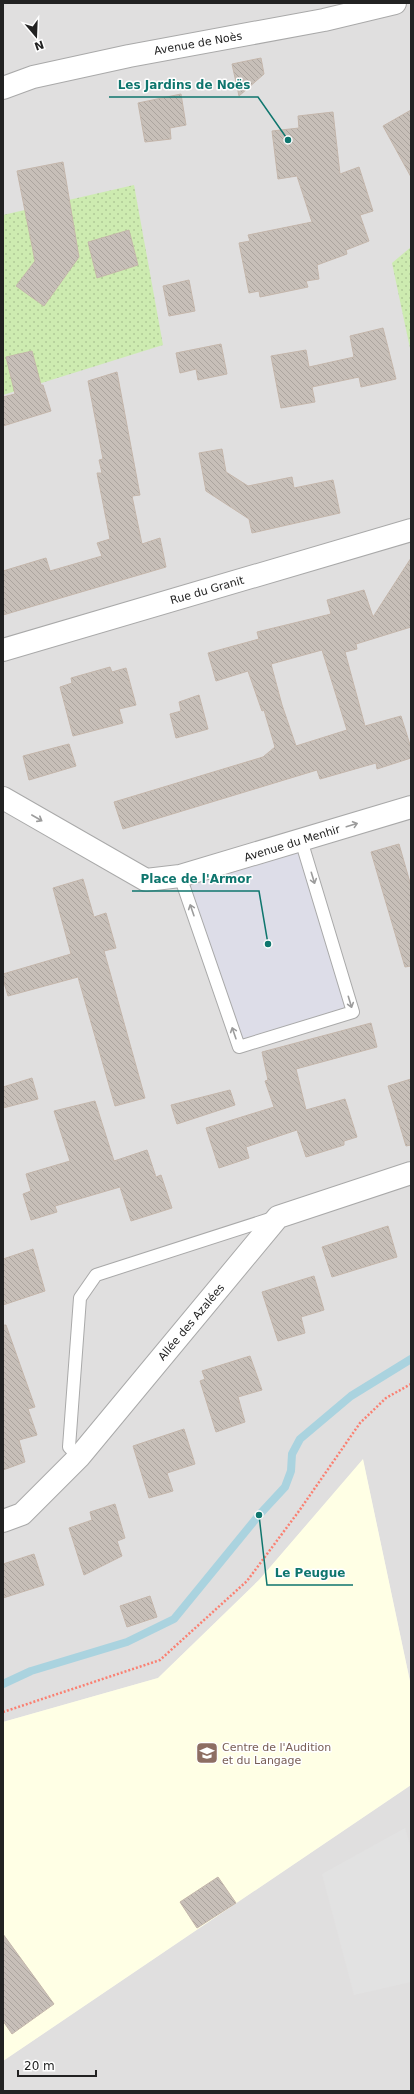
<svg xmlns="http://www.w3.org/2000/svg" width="414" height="2094" viewBox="0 0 414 2094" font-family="'DejaVu Sans',sans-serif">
  <defs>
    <pattern id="garden-dots" width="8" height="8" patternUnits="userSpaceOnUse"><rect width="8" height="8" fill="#cdebb0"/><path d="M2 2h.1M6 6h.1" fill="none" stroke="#b0c997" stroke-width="1.8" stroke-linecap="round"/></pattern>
    <pattern id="building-back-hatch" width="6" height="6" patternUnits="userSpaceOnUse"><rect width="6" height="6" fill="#c7bfb8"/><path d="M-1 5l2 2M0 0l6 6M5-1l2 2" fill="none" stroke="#aba49e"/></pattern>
  </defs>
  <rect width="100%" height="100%" fill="#f2efe9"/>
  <g fill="#e0dfdf">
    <path d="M3,3H411V1686L363,1460L259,1580L158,1678L3,1722Z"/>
    <path d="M411,1785V2091H3V2061Z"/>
  </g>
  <path fill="#ffffe5" d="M363,1459L411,1686V1785L3,2061V1722L158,1678L259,1580Z"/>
  <g fill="url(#garden-dots)">
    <path d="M134,185L163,345L3,395V215Z"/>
    <path d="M411,247V353L392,263Z"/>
  </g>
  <path fill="#e2e2e2" d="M405,1828L411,1848V1982L354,1995L322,1874Z"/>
  <path fill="#dddde8" d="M301,840L353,1012L239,1047L180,876Z"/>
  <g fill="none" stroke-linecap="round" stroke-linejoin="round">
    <path stroke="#aad3df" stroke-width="8" d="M3,1684L31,1671L127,1642L174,1619L259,1515L285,1487L291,1471L292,1454L300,1439L351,1396L411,1359"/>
  </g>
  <g fill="url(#building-back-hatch)" stroke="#c4b6ab" fill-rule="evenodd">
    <path d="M261,58L264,74L239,96L232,64Z"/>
    <path d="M181,94L186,125L170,128L171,139L145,142L138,103Z"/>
    <path d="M411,110V177L383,126Z"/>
    <path d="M333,112L340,174L359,167L373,211L360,215L369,241L346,250L347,254L317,265L319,279L306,281L308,287L260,297L259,291L249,293L239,243L250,241L248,235L312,222L297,176L278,179L272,131L299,128L298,116Z"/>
    <path d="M63,162L79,257L44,306L16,286L35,261L17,171Z"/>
    <path d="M129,230L138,265L97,278L88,242Z"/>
    <path d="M189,280L195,311L169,316L163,286Z"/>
    <path d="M383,328L396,379L361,387L359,377L312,387L315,402L281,408L271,356L306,350L309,367L354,357L350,336Z"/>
    <path d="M221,344L227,374L198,380L196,369L180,373L176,353Z"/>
    <path d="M32,351L41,385H43L51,411L3,426V397L15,394L6,357Z"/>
    <path d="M117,372L140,495L132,496L142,544L160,538L166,567L3,615V571L46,558L50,571L102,556L97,543L110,539L97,473H102L99,460L103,459L88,381Z"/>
    <path d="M222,449L226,472L248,486L292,477L294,488L333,480L340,513L252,533L249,519L206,491L199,453Z"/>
    <path d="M411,558V627L356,644L357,649L345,652L365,726L401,716L411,748V758L377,769L376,763L320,779L317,770L123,829L114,802L263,757L275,747L264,710L262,711L248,671L216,681L208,653L259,639L257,632L331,614L327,600L364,590L373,617ZM322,650L347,730L296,746L282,705L271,664Z"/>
    <path d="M110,667L112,672L126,668L136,705L119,709L123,723L73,736L60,687L72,683L71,678Z"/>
    <path d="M199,695L208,729L176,738L170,714L181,711L179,702Z"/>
    <path d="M69,744L76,766L29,780L23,756Z"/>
    <path d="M399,844L411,886V966L405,967L371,852Z"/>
    <path d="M83,879L94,917L106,913L116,948L104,951L145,1098L115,1106L78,977L8,996L3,979V974L71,954L53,888Z"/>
    <path d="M371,1023L377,1047L296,1069L306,1110L345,1099L357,1137L344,1141V1145L306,1157L297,1130L246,1147L249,1158L219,1168L206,1128L274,1107L265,1081L268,1080L262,1052Z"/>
    <path d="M32,1078L38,1099L3,1108V1087Z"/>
    <path d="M411,1079V1145L406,1146L388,1086Z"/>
    <path d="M230,1090L235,1105L177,1124L171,1105Z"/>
    <path d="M95,1101L114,1161L147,1150L156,1177L161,1175L172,1208L131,1221L120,1187L55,1206L57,1212L31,1220L23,1194L31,1191L26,1174L70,1161L54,1111Z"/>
    <path d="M388,1226L397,1257L332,1277L322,1247Z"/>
    <path d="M33,1249L45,1291L3,1305V1259Z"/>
    <path d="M314,1276L324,1310L301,1317L305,1333L278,1341L262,1292Z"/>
    <path d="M3,1325H6L35,1407L28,1409L37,1435L19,1440L25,1462L3,1470Z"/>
    <path d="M250,1356L262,1390L238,1397L245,1422L216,1432L200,1381L205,1379L202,1371Z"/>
    <path d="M184,1429L195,1464L167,1473L173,1491L149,1498L133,1446Z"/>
    <path d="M115,1504L125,1538L117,1541L122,1556L84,1575L69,1528L92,1520L90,1512Z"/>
    <path d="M34,1554L44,1585L3,1598V1564Z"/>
    <path d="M150,1596L157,1617L127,1627L120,1606Z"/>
    <path d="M218,1877L236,1903L197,1928L180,1902Z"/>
    <path d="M3,1934L54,2004L12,2034L3,2021Z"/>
  </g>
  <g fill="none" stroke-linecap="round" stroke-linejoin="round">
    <g stroke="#a9a9a9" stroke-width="14">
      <g id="lane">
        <path d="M180,876L239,1047L353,1012L301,840"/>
        <path d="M79,1457L69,1447L80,1298L96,1275L273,1218"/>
      </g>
    </g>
    <g stroke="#a9a9a9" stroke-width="24">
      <g id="street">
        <path d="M3,88L33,77L129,56L324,20L395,3"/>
        <path d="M3,650L411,530"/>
        <path d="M3,798L146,880L180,876L411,807"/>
        <path d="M3,1521L22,1514L79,1457L278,1217L411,1173"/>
      </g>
    </g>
    <path stroke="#fa8072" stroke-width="2.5" stroke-dasharray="2 2" stroke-linecap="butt" d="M3,1712L160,1660L247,1581L299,1511L360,1423L386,1398L411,1384"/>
    <use href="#lane" stroke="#fff" stroke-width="12"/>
    <use href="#street" stroke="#fff" stroke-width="22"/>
  </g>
  <defs><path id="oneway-shaft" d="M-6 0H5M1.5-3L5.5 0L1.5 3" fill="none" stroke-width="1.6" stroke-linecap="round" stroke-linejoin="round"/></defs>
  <g stroke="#9c9c9c">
    <use href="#oneway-shaft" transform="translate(37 818) rotate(30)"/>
    <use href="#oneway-shaft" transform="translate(352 825) rotate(-17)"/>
    <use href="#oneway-shaft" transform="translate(313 878) rotate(73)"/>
    <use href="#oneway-shaft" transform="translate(192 910) rotate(-109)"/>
    <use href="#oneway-shaft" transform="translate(350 1002) rotate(73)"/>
    <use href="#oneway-shaft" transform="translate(234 1033) rotate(-109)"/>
  </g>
  <defs>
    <g id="school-square" transform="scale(1.15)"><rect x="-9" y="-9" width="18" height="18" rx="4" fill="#8d6e63" stroke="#fff"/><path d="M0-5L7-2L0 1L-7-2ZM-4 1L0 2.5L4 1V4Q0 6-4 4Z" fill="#fff"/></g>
  </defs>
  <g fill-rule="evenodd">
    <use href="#school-square" x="207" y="1753"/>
  </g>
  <g text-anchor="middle" stroke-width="3" stroke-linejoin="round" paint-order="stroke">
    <g font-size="11" fill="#222" stroke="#fff">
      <text transform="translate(198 43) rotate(-10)" y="4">Avenue de Noès</text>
      <text transform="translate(207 590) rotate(-16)" y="4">Rue du Granit</text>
      <text transform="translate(292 843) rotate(-17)" y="4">Avenue du Menhir</text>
      <text transform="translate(191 1322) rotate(-50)" y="4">Allée des Azalées</text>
    </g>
    <g font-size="11" fill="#785e54" stroke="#fff" text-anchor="start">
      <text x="222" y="1751">Centre de l'Audition<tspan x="222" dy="13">et du Langage</tspan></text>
    </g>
  </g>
  <path fill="none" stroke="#0f766e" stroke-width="1.5" d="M288 140L258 97H109M268 944L259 891H132M259 1515L267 1585H353"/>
  <g fill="#0f766e" stroke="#fff" stroke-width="1.5">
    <circle cx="288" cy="140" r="4"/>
    <circle cx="268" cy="944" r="4"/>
    <circle cx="259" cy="1515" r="4"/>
  </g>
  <g font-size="12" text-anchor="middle" font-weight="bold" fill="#0f766e" stroke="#fff" stroke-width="3" stroke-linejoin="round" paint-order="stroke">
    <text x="184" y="89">Les Jardins de Noës</text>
    <text x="196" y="883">Place de l'Armor</text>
    <text x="310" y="1577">Le Peugue</text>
  </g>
  <rect width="414" height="2094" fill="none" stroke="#222222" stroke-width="8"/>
  <g transform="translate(36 36) rotate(161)" stroke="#ffffff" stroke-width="3" paint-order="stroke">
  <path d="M0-3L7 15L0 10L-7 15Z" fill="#222222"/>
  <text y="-6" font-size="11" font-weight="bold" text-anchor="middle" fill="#222222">N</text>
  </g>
  <path d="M18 2070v6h78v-6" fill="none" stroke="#222222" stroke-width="2"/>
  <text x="24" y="2070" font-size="12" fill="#222222" stroke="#ffffff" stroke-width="3" paint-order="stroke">20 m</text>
</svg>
